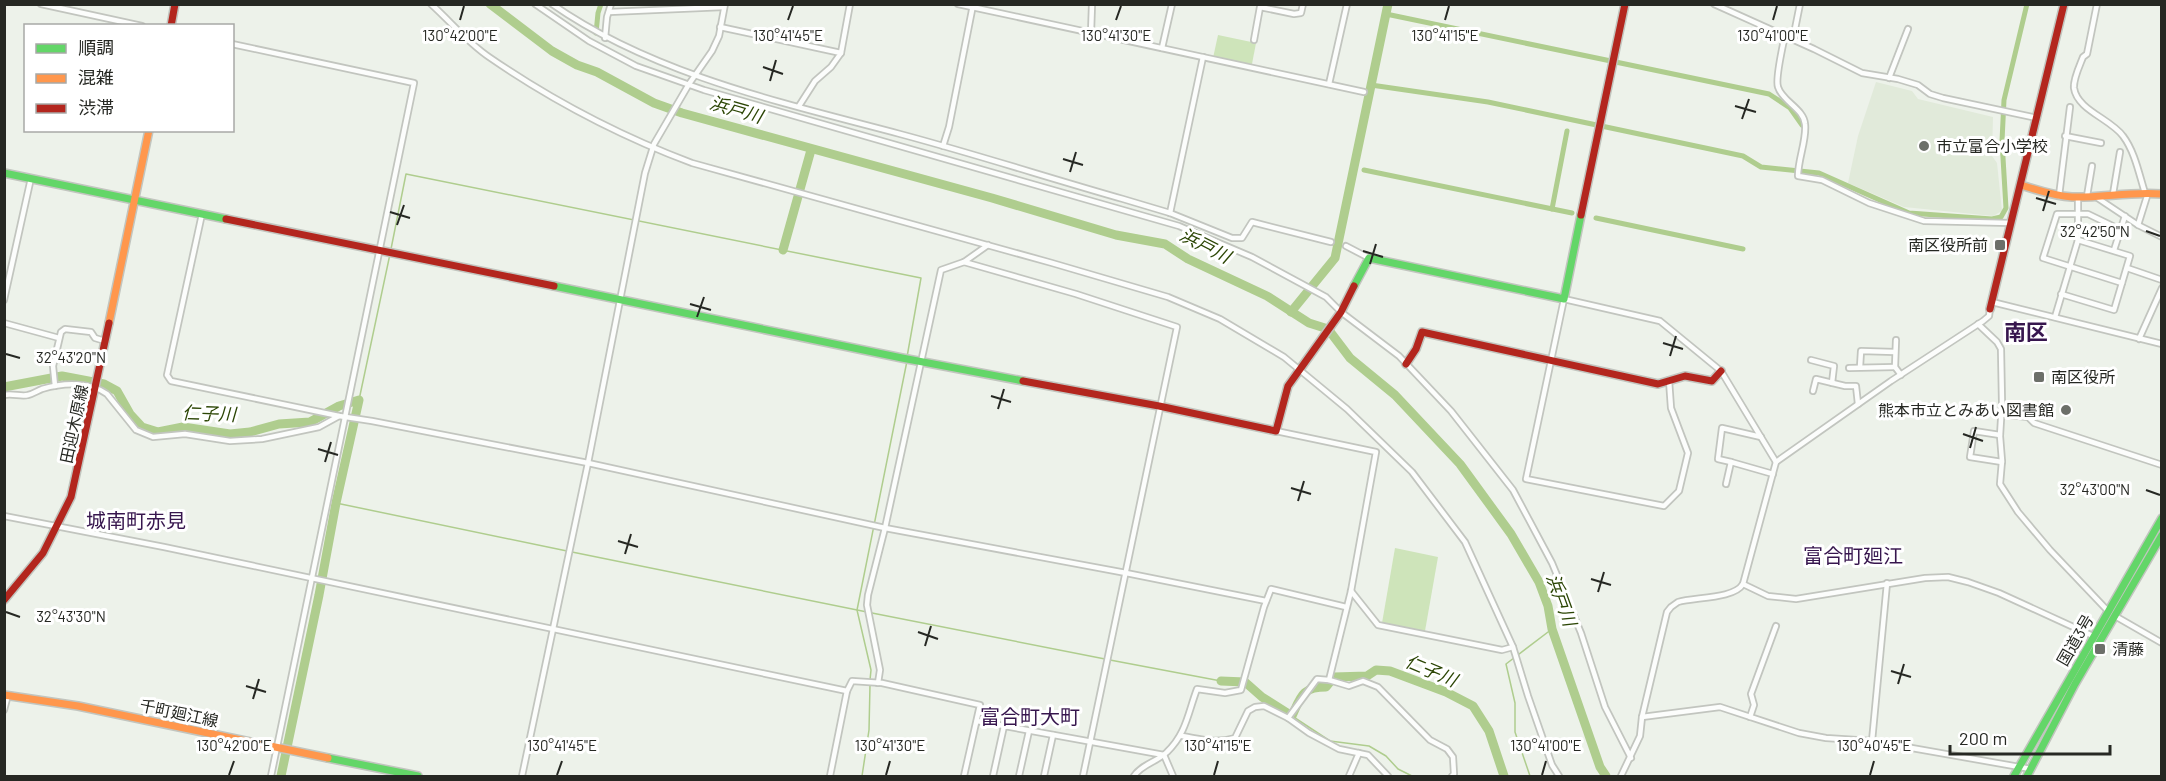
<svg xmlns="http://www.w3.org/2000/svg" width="2166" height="781" viewBox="0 0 2166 781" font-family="Barlow,'Noto Sans JP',sans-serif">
  <rect width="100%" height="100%" fill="#edf2ea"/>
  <path fill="#e1eada" d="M1876,82L1912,91L1918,99L1993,117L1992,156L1997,163L2002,211L1993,216L1904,207L1848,183L1858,136Z"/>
  <g fill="#cee4ba">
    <path d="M1218,35L1256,43L1252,64L1213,58Z"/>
    <path d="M1395,548L1438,557L1425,631L1382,623Z"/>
  </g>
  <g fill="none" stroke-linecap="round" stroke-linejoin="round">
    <g stroke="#afcd8e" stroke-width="1.5">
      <path d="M391,249L406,174L921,278L907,357"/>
      <path d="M359,400L390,254"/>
      <path d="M336,503L567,551"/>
      <path d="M572,552L867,612"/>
      <path d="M872,613L1105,659"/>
      <path d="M1110,660L1221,681"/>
      <path d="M870,680L871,670L857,610L907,361"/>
      <path d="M1292,716L1330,741L1369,746L1386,756L1398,769L1412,776"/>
      <path d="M862,776L869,730L870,685"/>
      <path d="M1530,776L1515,732V703L1506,664L1552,629"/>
    </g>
    <g stroke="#afcd8e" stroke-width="5">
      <path d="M1386,14L1769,94L1790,108L1802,125"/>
      <path d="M596,33L598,13L601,4"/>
      <path d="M1371,85L1488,102L1743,156L1761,167L1819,173L1909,213L1992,219L2001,217L2006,208L2002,141L2004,100L2027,4"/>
      <path d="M1364,170L1572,213"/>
      <path d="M1552,209L1567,131"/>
      <path d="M1596,218L1743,249"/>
    </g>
    <g stroke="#afcd8e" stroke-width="9">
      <path d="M490,4L552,51L577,65L597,72L654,103L682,113L992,198L1116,235L1165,244L1188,259L1267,296L1309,323L1328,329L1350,358L1395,395L1460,464L1511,534L1539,582L1548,606L1552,629L1600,767L1606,776"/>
      <path d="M783,250L811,150"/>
      <path d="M1291,312L1335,258L1388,4"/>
      <path d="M4,387L62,376L104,384L117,391L130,414L142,427L158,432L183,427L230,434L250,432L279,424L310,422L339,406L359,400L336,503L319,595L281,776"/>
      <path d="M1221,681L1245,682L1262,697L1292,716C1301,696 1302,687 1326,687L1334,677L1367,676L1376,670L1390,671L1446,692L1473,706L1489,731L1504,776"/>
    </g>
    <g stroke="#c2c5bf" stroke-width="8">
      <g id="street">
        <path d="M41,4L142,26"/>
        <path d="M431,4C451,22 467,42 489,57C553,101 620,136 692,163L1052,263L1168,297L1220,319L1284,357L1347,409L1412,472L1465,542L1513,647L1528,696L1552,765L1559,776"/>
        <path d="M535,4L589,41L636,66L704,90L1179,226L1252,257L1326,297L1341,312L1399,356L1451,411L1513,490L1552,563L1581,633L1605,707L1631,758"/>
        <path d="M552,4C652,74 783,103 900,134C975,154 1049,178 1123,199L1170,213L1232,238H1242L1252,222L1331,242"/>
        <path d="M958,4L1364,92"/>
        <path d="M1714,4L1814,49L1862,73L1898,79L1918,85L1930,94L1943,98L2037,118"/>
        <path d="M2097,4L2087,54L2083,57C2080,65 2073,79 2074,88C2077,110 2111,119 2123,136C2135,152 2139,174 2145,193"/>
        <path d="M609,12L724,7"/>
        <path d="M720,27L841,53L831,67L815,81L799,106"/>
        <path d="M1091,33L1092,4"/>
        <path d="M1785,35C1783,45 1775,79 1778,87C1782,101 1804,109 1805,124C1807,139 1798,159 1798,176L1822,180L1869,203L1924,221L2011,223"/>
        <path d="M605,38L607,17L611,4"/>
        <path d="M1793,39L1800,4"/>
        <path d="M1254,40L1260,7L1294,14L1301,13L1303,4"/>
        <path d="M232,44L414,83L271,776"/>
        <path d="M1162,48L1172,4"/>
        <path d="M841,53L850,4"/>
        <path d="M1889,78L1908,29"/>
        <path d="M1329,84L1347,4"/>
        <path d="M2065,136L2101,143"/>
        <path d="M943,146L949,127L973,5"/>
        <path d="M2113,194L2120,152"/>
        <path d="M2059,196L2070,107"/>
        <path d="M2087,196L2092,166"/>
        <path d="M2096,197L2138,225L2162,237"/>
        <path d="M1170,213L1203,57"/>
        <path d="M202,214L167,375L171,381L339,416L372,421L588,463L885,528L1126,573L1266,601"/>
        <path d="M2138,225L2148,193"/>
        <path d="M2119,229L2088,214H2057L2043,258L2122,283"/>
        <path d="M1346,246L1369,258"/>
        <path d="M2114,250L2125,216"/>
        <path d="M964,262L1076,294L1177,327L1083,776"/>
        <path d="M2127,268L2162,280"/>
        <path d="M2061,294L2114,310L2130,256L2078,240"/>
        <path d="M4,300L31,178"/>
        <path d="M1992,302L2162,344"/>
        <path d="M2055,317L2078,240V197"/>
        <path d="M4,323L59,338"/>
        <path d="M1978,324L1997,342L2001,349L2002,403L2000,436L2002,461L2000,484L2018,512L2050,550L2108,611"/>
        <path d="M2139,339L2162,288"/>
        <path d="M1896,340L1895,367L1901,375"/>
        <path d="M1811,360L1834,366L1832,383"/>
        <path d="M1860,367L1861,351L1895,352"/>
        <path d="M1849,368L1895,367"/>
        <path d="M1669,380L1671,408L1688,453L1679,491L1664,506L1526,479L1564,299L1660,321L1721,371L1776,462"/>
        <path d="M55,386L53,366L61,332L65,329L91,332L95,338L105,341"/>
        <path d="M1813,391L1816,379L1845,386H1856L1858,404"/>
        <path d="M4,395C13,393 21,397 28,395C33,394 37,391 42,389C62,383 89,381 107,394L136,430L153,437L185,434L230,441L262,439L319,427L339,416"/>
        <path d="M2000,414L2028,417L2034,423L2162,465"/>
        <path d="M1276,431L1376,452L1351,591L1329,680"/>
        <path d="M2000,435L1974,431L1970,457L2002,462"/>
        <path d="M1731,462L1773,474"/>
        <path d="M1726,484L1731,462L1718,459L1722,428L1761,437"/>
        <path d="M4,516L164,547L847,691"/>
        <path d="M1743,584L1768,596L1796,599L1925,578L1948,577L1968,582L1999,593L2093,636"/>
        <path d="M1351,591L1378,625L1502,650L1513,647"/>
        <path d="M2115,616L2162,643"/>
        <path d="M878,683L880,670L867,605L868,595L885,528L941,270L964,262L988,245"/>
        <path d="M4,710L8,695"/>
        <path d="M1642,717L1720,707L1799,733L1826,738L1872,741L2031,769"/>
        <path d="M1750,717L1754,705L1751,694L1776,626"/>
        <path d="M1288,718L1317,679L1329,680L1349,686L1363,681L1378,687L1430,740L1447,749L1453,757L1454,774L1452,776"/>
        <path d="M977,721L1164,755"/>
        <path d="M1182,736C1201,739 1215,744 1235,738L1248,711L1255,707L1264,706L1288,718L1309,733L1339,749L1368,755L1388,776"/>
        <path d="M1872,741L1887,583"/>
        <path d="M1164,755L1173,776"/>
        <path d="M522,776L588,463L645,173L654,144L689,84L712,51L719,36L725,4"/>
        <path d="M830,776L847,691L852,681L882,683L980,705L964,776"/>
        <path d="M993,776L1004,726"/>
        <path d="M1019,776L1029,731"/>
        <path d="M1044,776L1053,735"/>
        <path d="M1134,776C1142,764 1157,762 1167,752C1186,734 1188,713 1197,689L1225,693L1241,690L1264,607L1271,589L1346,607"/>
        <path d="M1349,776L1359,753"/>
        <path d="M1621,776L1640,736L1642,717L1667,612L1671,607L1678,602C1695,597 1734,599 1743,584L1776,462L1891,381L1983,321L1989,316L1990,309"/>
      </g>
    </g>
    <g stroke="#c2c5bf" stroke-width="10">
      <g id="fast">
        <path d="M4,173L226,219"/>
        <path d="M554,286L902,358L1023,381"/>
        <path d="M1354,286L1369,258L1564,299L1581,215"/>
        <path d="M328,758L418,776"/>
        <path d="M2014,776L2162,518"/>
        <path d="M2027,776L2075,684L2162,535"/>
      </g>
    </g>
    <g stroke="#c2c5bf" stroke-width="10">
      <g id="slow">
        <path d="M2021,185C2037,190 2054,196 2072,197C2102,198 2132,191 2162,194"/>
        <path d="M109,323L149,130"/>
        <path d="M4,695L78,706L328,758"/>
      </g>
    </g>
    <g stroke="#c2c5bf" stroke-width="10">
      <g id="jam">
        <path d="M171,26L175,4"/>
        <path d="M1581,215L1625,4"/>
        <path d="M226,219L554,286"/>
        <path d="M1990,309L2064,4"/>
        <path d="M1406,364L1416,349L1422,332L1658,384L1685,376L1712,381L1721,371"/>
        <path d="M1023,381L1159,406L1276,431L1288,386L1341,312L1354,286"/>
        <path d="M4,600L43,553L71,497L109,323"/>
      </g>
    </g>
    <use href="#street" stroke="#fcfdfc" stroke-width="4.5"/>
    <use href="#fast" stroke="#63d668" stroke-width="7"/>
    <use href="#slow" stroke="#ff974d" stroke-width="7"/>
    <use href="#jam" stroke="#b3261e" stroke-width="7"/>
  </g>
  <path fill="none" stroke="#262823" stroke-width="2" d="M460,20L464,6M788,20L793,6M1116,20L1121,6M1445,20L1449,6M1773,20L1777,6M763,67L783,74M770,81L776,60M1735,106L1756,112M1742,119L1749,99M1063,159L1083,165M1070,172L1076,152M2036,198L2056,204M2043,211L2049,191M390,212L410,218M397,225L404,205M2146,231L2160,236M1363,251L1383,257M1370,264L1376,244M690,304L711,310M697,317L704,297M1663,343L1683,349M6,354L20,358M1670,356L1676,336M991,396L1011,402M998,409L1004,389M1963,434L1983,441M1970,448L1976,427M318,449L338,455M325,462L331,442M1291,488L1311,494M2146,490L2160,495M1298,501L1304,481M618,541L638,547M625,554L631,534M1591,579L1611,585M1598,592L1604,572M6,612L20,617M918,632L938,639M925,646L931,626M1891,671L1911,677M1898,684L1904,664M246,686L266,692M253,699L259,679M229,775L234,761M557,775L562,761M886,775L890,761M1214,775L1218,761M1542,775L1546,761M1870,775L1874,761"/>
  <g fill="#6c6f69" stroke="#fff" stroke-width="2">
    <circle cx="1924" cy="146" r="6"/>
    <rect x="1994" y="239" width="12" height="12" rx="3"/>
    <rect x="2033" y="371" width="12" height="12" rx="3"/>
    <circle cx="2066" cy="410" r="6"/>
    <rect x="2094" y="643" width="12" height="12" rx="3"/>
  </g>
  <g text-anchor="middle" stroke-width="6" stroke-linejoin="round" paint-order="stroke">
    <g font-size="16" fill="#262823" stroke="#fff" text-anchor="start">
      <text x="1936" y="152">市立富合小学校</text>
      <text x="1988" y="251" text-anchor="end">南区役所前</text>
      <text x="2051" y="383">南区役所</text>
      <text x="2054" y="416" text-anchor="end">熊本市立とみあい図書館</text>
      <text x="2112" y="655">清藤</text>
    </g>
    <g font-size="16" fill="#262823" stroke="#fff">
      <text transform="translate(74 424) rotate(-78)" y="6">田迎木原線</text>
      <text transform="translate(2075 640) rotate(-60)" y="6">国道3号</text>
      <text transform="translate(179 713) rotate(12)" y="6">千町廻江線</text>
    </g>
    <g font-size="18" font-style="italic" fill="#2c4605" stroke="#fff">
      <text transform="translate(736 110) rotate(16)" y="6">浜戸川</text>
      <text transform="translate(1205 246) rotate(27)" y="6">浜戸川</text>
      <text transform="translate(209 414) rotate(2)" y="6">仁子川</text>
      <text transform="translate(1561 600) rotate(70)" y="6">浜戸川</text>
      <text transform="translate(1431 671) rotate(23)" y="6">仁子川</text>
    </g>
    <g font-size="20" fill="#37164e" stroke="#fff">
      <text x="136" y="528">城南町赤見</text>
      <text x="1853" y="563">富合町廻江</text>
      <text x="1030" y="724">富合町大町</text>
    </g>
    <g font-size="22" font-weight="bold" fill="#37164e" stroke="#fff">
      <text x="2026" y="340">南区</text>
    </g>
  </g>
  <g font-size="15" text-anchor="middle" fill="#262823" stroke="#fff" stroke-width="6" stroke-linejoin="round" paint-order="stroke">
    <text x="460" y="41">130°42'00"E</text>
    <text x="788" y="41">130°41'45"E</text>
    <text x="1116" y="41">130°41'30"E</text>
    <text x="1445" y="41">130°41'15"E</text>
    <text x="1773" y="41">130°41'00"E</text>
    <text x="2095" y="237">32°42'50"N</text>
    <text x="71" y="363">32°43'20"N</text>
    <text x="2095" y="495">32°43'00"N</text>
    <text x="71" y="622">32°43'30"N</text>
    <text x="234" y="751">130°42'00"E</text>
    <text x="562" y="751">130°41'45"E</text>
    <text x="890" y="751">130°41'30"E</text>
    <text x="1218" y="751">130°41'15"E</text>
    <text x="1546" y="751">130°41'00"E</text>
    <text x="1874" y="751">130°40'45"E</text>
  </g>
  <rect width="2166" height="781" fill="none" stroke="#262823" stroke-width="12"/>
  <rect x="24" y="24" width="210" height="108" fill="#ffffff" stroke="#a8a9a7" stroke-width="1.5"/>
  <rect x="36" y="44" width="30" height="9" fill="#63d668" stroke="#a8a9a7" stroke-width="1.5"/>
  <text x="78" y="54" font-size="18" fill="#262823">順調</text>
  <rect x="36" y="74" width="30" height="9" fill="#ff974d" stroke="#a8a9a7" stroke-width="1.5"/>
  <text x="78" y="84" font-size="18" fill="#262823">混雑</text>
  <rect x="36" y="104" width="30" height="9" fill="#b3261e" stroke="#a8a9a7" stroke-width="1.5"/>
  <text x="78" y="114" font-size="18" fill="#262823">渋滞</text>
  <path d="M1950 745v9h160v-9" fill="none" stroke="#262823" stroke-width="3"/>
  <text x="1959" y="745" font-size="18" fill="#262823" stroke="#ffffff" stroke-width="4.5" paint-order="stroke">200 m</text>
</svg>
